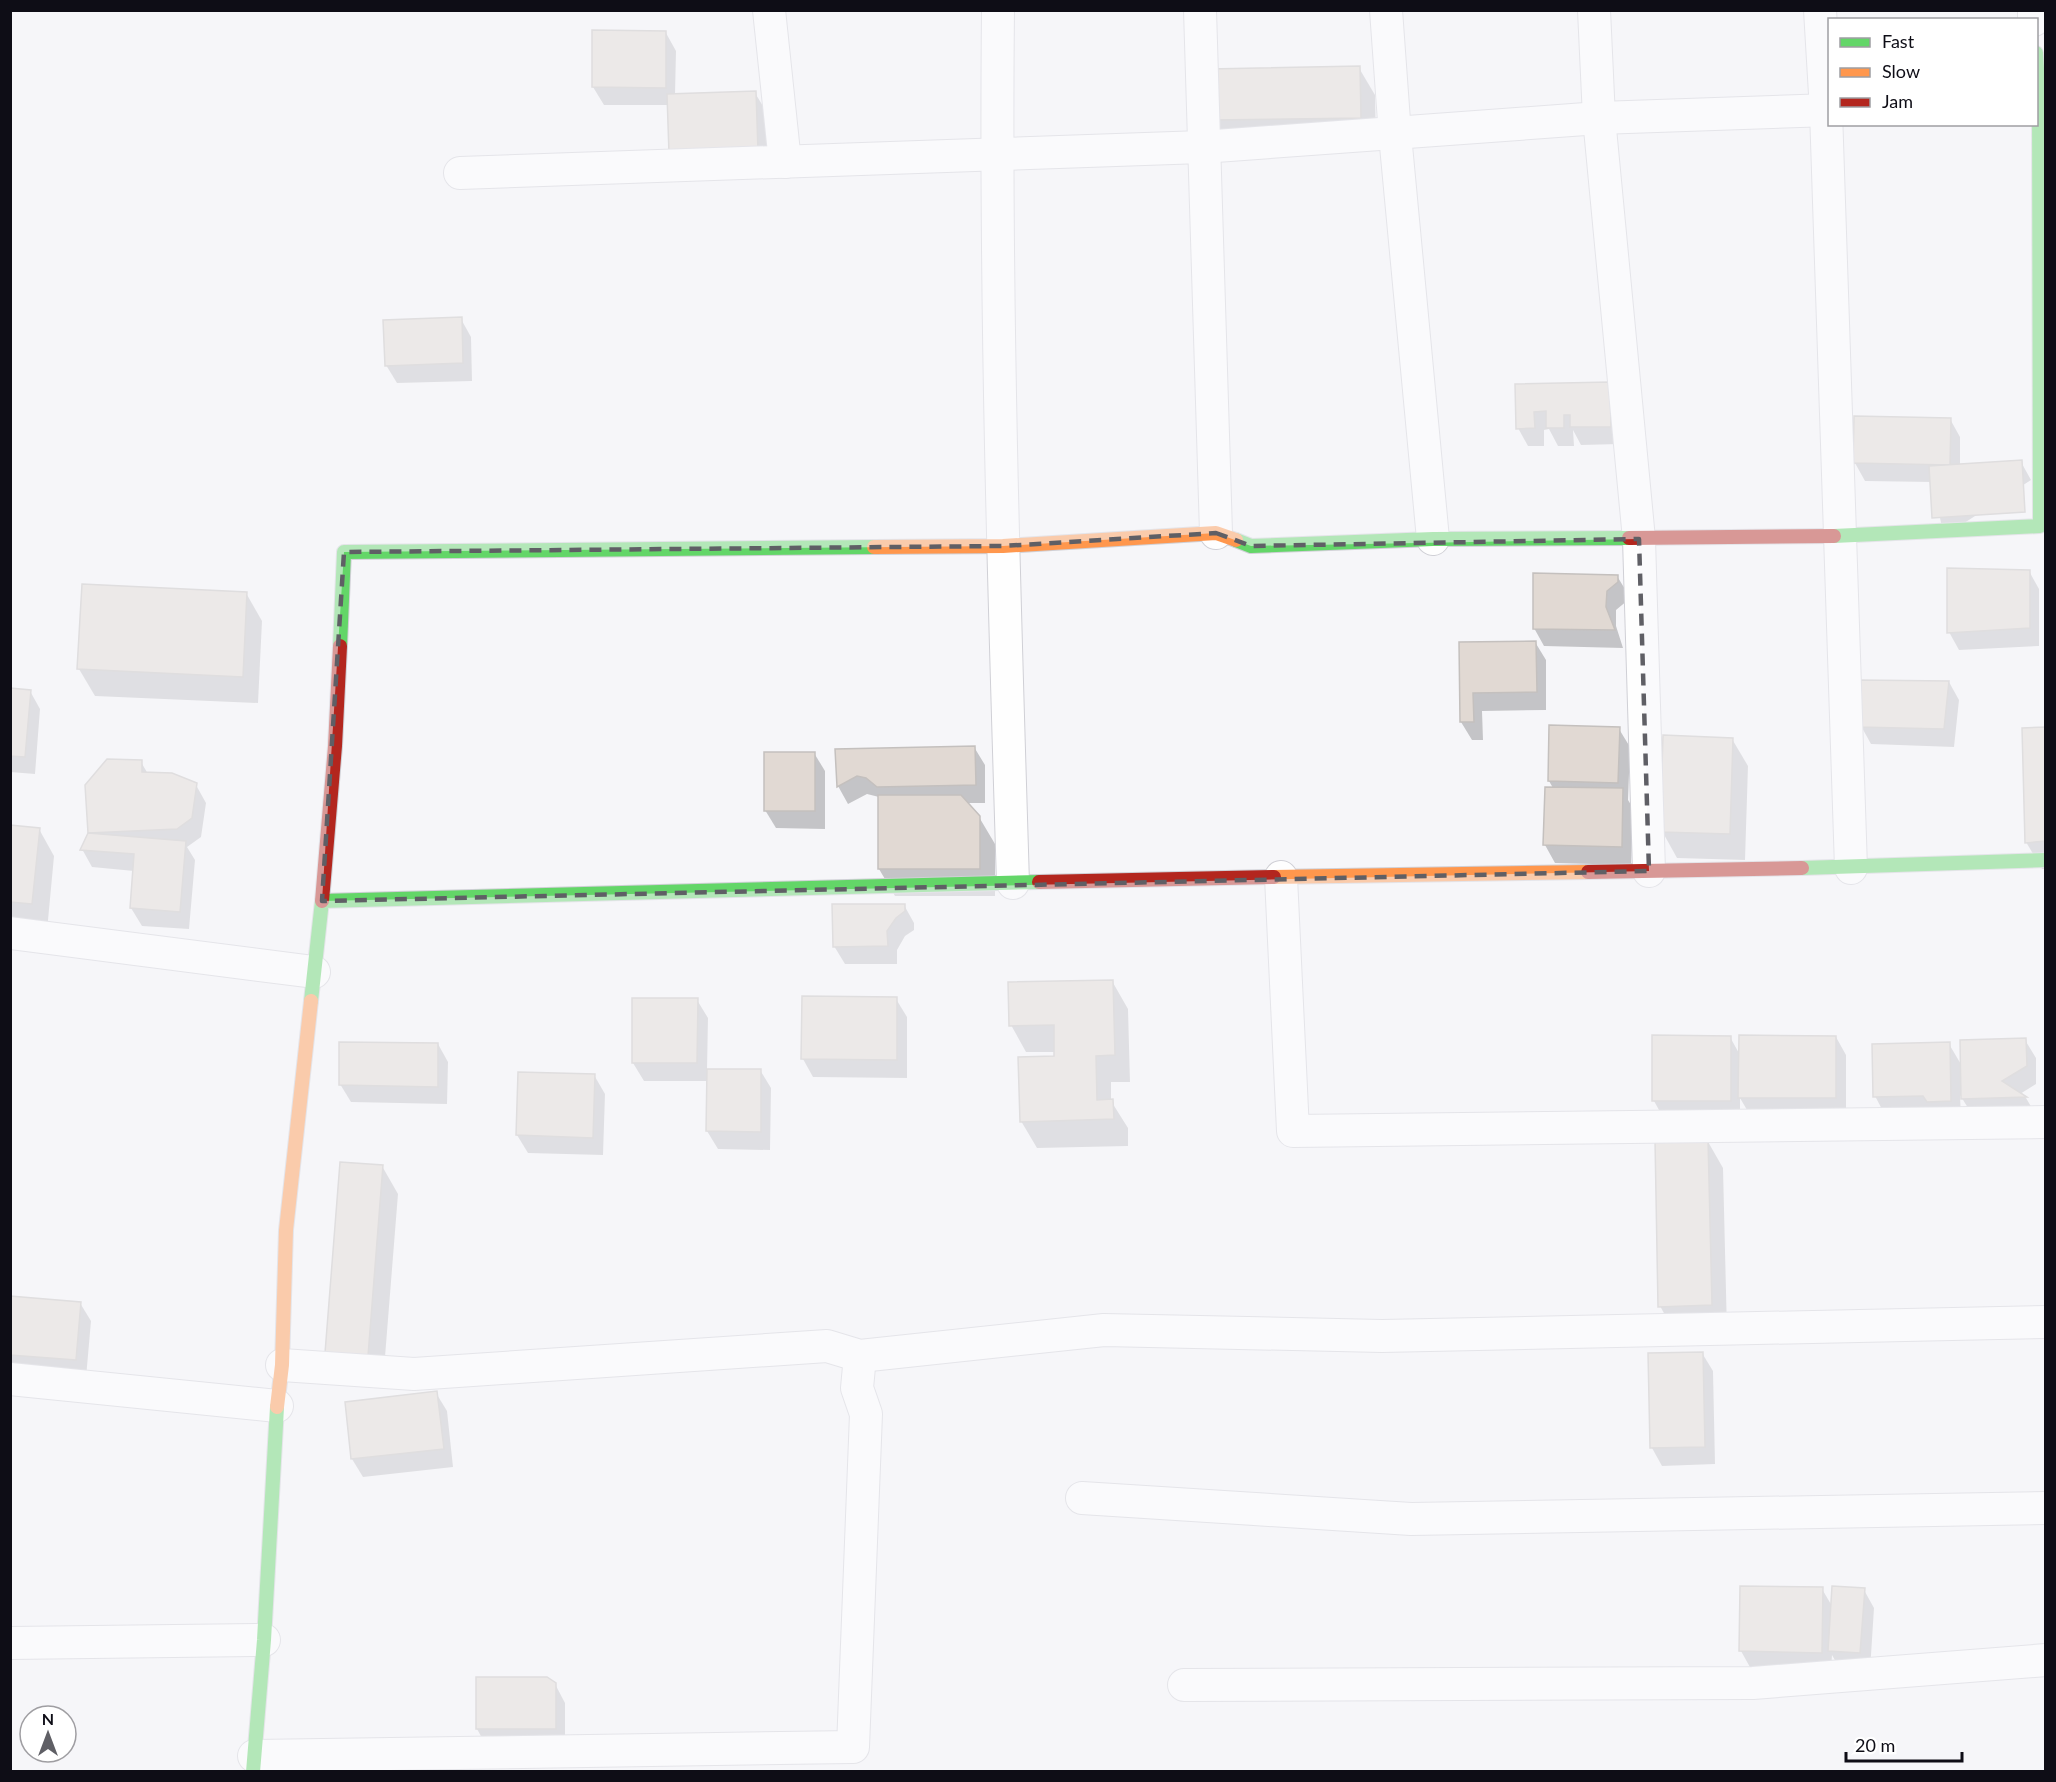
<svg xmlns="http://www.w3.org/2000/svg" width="2056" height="1782" viewBox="0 0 2056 1782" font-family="Lato,sans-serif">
  <rect width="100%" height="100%" fill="#f6f6f9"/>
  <g fill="#0003">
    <path d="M666,33L676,51L675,95L755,93L766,111L768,169L669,105H604L593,87Z"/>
    <path d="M1359,68L1375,95L1376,144L1227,147L1211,120Z"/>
    <path d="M461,319L471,337L472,381L397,383L386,365Z"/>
    <path d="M1609,384L1620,444L1581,445L1573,430L1574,446H1558L1549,429L1544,430V446H1528L1518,428L1517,385Z"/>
    <path d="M1856,418L1950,419L1960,437V466L2021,462L2031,480L1944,536L1932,482L1865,481L1855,463Z"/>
    <path d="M2029,571L2039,589V646L1959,650L1949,632Z"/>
    <path d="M1617,576L1628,594V600L1616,610V626L1623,648L1544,646L1534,628Z"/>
    <path d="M246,593L262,621L258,703L95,696L79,669Z"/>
    <path d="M1535,642L1546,660V710L1482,711L1483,740H1472L1461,722L1460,643Z"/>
    <path d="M1949,682L1959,700L1954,747L1871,744L1861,726Z"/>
    <path d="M10,690L30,691L40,709L35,774L10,772Z"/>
    <path d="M1550,727L1619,729L1630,747L1628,800L1633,808L1631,865L1555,863L1545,845L1553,788L1549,781Z"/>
    <path d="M2046,728V869H2042L2026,842Z"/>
    <path d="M1732,739L1748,766L1745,860L1677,858L1662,831Z"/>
    <path d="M974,747L985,765V803H966L979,817L995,844V896H895L879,869V797L867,794L848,804L838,786L837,750Z"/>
    <path d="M814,753L825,771V829L776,828L765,810Z"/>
    <path d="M141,762L148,774L196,785L206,803L201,837L187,847L195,860L189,929L142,926L131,908L134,871L92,867L82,849L89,833L87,786Z"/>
    <path d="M10,827L39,829L54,856L47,931L10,927Z"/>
    <path d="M904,905L914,923V930L905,936L897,950V964H845L834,946Z"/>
    <path d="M1112,981L1128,1009L1130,1082H1111V1101L1128,1128V1146L1037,1148L1021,1121L1056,1058V1052H1026L1011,1025Z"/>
    <path d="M896,999L907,1017V1078L813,1077L803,1059Z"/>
    <path d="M697,1000L708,1018L707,1070H760L771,1088L770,1150L718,1149L707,1131L708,1081H644L633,1063Z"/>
    <path d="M1730,1037L1740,1055L1836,1037L1846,1055V1116L1750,1115L1740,1098V1119H1664L1654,1101Z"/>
    <path d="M2025,1040L2036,1058V1084L2020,1094L2026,1098L2036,1115L1973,1116L1960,1095L1961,1119L1885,1115L1875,1096L1949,1044L1962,1066Z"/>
    <path d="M438,1044L448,1062L447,1104L351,1102L340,1084Z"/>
    <path d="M594,1075L605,1094L603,1155L528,1153L517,1135Z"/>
    <path d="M1707,1140L1723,1168L1727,1332L1675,1333L1660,1306Z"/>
    <path d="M382,1166L398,1194L383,1382L342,1379Z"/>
    <path d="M10,1298L80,1303L91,1321L86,1378L10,1372Z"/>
    <path d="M1702,1353L1713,1371L1715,1464L1662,1466L1652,1448Z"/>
    <path d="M436,1393L447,1411L453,1467L363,1477L352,1459L347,1403Z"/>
    <path d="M1742,1587L1822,1589L1832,1606L1864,1590L1874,1608L1870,1671L1840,1669L1832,1655L1831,1670L1751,1669L1741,1651Z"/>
    <path d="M555,1684L565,1703V1747H487L477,1729Z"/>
  </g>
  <g fill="#e1d9d3" stroke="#c4c0be" stroke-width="1.5">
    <path d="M592,30L666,31V88L592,87Z"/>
    <path d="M1360,66L1361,118L1210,120L1209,69Z"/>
    <path d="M756,91L758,151L669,154L667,94Z"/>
    <path d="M462,317L463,363L385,366L383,320Z"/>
    <path d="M1610,382L1611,427H1570V415H1564V428H1546V411L1534,412L1535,428L1516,429L1515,384Z"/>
    <path d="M1854,416L1951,418L1950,465L1853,463Z"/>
    <path d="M2022,460L2025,512L1932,518L1929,466Z"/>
    <path d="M1947,568L2030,570V628L1947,633Z"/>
    <path d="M1533,573L1618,575V582L1607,591L1606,607L1615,630L1533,629Z"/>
    <path d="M82,584L247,592L243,677L77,669Z"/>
    <path d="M1536,641L1537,692L1473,693L1474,722H1460L1459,642Z"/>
    <path d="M1857,680L1949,681L1944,729L1859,727Z"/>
    <path d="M10,688L31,690L25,757L10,756Z"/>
    <path d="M1549,725L1620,727L1618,783L1548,781Z"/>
    <path d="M2046,727V841L2025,843L2022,728Z"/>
    <path d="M1663,735L1733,738L1730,834L1660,832Z"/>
    <path d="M975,746L976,785L877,787L866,778L857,776L837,787L835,749Z"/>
    <rect x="764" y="752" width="51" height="59"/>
    <path d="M107,759L142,760V772L172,773L197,783L192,818L177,829L88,833L85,785Z"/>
    <path d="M1545,787L1623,788L1622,847L1543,845Z"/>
    <path d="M878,795H961L980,816V869H878Z"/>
    <path d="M10,825L40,828L32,904L10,902Z"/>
    <path d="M88,833L186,841L180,912L130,908L134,854L80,850Z"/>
    <path d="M832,904H905V911L896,918L887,931L888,946L833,947Z"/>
    <path d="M1113,980L1115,1055L1096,1056L1097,1100L1113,1099L1114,1119L1020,1122L1018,1057L1054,1056V1025L1009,1026L1008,982Z"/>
    <path d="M802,996L897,997V1060L801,1059Z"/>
    <path d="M632,998H698L697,1063H632Z"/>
    <path d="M1652,1035L1731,1036V1101H1652Z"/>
    <path d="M1739,1035L1836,1036V1098H1738Z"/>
    <path d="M2026,1038L2027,1066L2002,1081L2027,1097L1961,1099L1960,1040Z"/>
    <path d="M339,1042L438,1043V1087L339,1085Z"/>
    <path d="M1950,1042L1951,1101L1927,1102L1923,1096L1873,1097L1872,1044Z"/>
    <path d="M707,1069H761V1132L706,1131Z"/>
    <path d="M518,1072L595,1074L593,1138L516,1135Z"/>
    <path d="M1708,1139L1712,1305L1658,1307L1655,1140Z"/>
    <path d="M340,1162L383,1165L368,1356L325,1353Z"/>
    <path d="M10,1296L81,1302L76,1360L10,1355Z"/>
    <path d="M1703,1352L1705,1447L1650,1448L1648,1353Z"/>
    <path d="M437,1391L444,1449L351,1459L345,1402Z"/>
    <path d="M1740,1586L1823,1587L1822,1653L1739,1651Z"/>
    <path d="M1832,1586L1865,1588L1860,1653L1828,1651Z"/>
    <path d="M476,1677H547L556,1683V1729H476Z"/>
  </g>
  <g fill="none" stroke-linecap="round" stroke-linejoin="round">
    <g stroke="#d0d0d6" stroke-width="34">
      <g id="street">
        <path d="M769,10L785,162"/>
        <path d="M998,10C995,301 1004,592 1013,883"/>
        <path d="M1200,10L1216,533"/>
        <path d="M1386,10L1395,135L1433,539"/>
        <path d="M1594,10L1599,118L1639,539L1649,871"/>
        <path d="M1820,10L1826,111L1851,868"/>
        <path d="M2034,10V20"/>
        <path d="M460,173L1202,147L1599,118L1830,110"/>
        <path d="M1281,877L1293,1131L2046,1122"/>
        <path d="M10,933L314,972"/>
        <path d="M282,1365L414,1374L827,1346L860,1356L1104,1330L1382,1336L2046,1322"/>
        <path d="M10,1379L277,1406"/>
        <path d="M1082,1498L1411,1519L2046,1508"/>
        <path d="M10,1643L264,1640"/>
        <path d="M1184,1685L1753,1683L2046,1660"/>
        <path d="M254,1756L853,1747L866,1414L857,1388L860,1356"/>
      </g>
    </g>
    <g stroke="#d0d0d6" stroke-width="16">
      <g id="fast">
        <path d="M1834,536L2040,526L2039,99L2036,53"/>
        <path d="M1236,540L1251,546L1433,539L1629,538"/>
        <path d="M340,646L344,552L874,547"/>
        <path d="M1802,868L2046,860"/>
        <path d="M311,1001L322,901L1039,882"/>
        <path d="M253,1772L264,1640L277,1407"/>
      </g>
    </g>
    <g stroke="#d0d0d6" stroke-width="16">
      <g id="slow">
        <path d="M874,547L1003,546L1216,533L1236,540"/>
        <path d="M1274,877L1588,872"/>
        <path d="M277,1407L282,1365L286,1230L311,1001"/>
      </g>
    </g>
    <g stroke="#d0d0d6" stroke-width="16">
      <g id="jam">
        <path d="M1629,538L1834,536"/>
        <path d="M1588,872L1802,868"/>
        <path d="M1039,882L1274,877"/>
        <path d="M322,901L335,746L340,646"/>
      </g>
    </g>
    <use href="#street" stroke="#fefefe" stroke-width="32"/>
    <use href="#fast" stroke="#63d668" stroke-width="14"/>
    <use href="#slow" stroke="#ff974d" stroke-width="14"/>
    <use href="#jam" stroke="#b3261e" stroke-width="14"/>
  </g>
  <path d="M0 0H2056V1782H0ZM1216,533L1251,546L1639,539L1649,871L322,901L344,552L1003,546Z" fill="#f6f6f9" fill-opacity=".55" fill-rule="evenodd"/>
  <path fill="none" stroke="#5f5f65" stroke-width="4.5" stroke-dasharray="12 8" stroke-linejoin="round" d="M1216,533L1251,546L1639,539L1649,871L322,901L344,552L1003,546Z"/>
  <rect width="2056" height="1782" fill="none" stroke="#0e0d16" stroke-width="24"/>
  <rect x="1828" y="18" width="210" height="108" fill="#ffffff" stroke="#9f9ea2" stroke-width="1.5"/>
  <rect x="1840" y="38" width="30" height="9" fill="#63d668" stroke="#9f9ea2" stroke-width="1.5"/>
  <text x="1882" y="48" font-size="18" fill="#0e0d16">Fast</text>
  <rect x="1840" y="68" width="30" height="9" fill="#ff974d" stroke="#9f9ea2" stroke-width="1.5"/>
  <text x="1882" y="78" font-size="18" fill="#0e0d16">Slow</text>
  <rect x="1840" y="98" width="30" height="9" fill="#b3261e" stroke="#9f9ea2" stroke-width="1.5"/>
  <text x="1882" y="108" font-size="18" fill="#0e0d16">Jam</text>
  <g transform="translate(48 1734)"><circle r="28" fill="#ffffff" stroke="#9f9ea2" stroke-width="1.5"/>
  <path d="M0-4.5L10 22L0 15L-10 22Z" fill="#5f5f65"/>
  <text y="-9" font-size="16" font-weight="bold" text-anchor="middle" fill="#0e0d16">N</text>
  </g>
  <path d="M1846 1752v9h116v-9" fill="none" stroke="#0e0d16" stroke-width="3"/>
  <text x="1855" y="1752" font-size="18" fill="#0e0d16" stroke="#ffffff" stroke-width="4.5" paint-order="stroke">20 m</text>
</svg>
